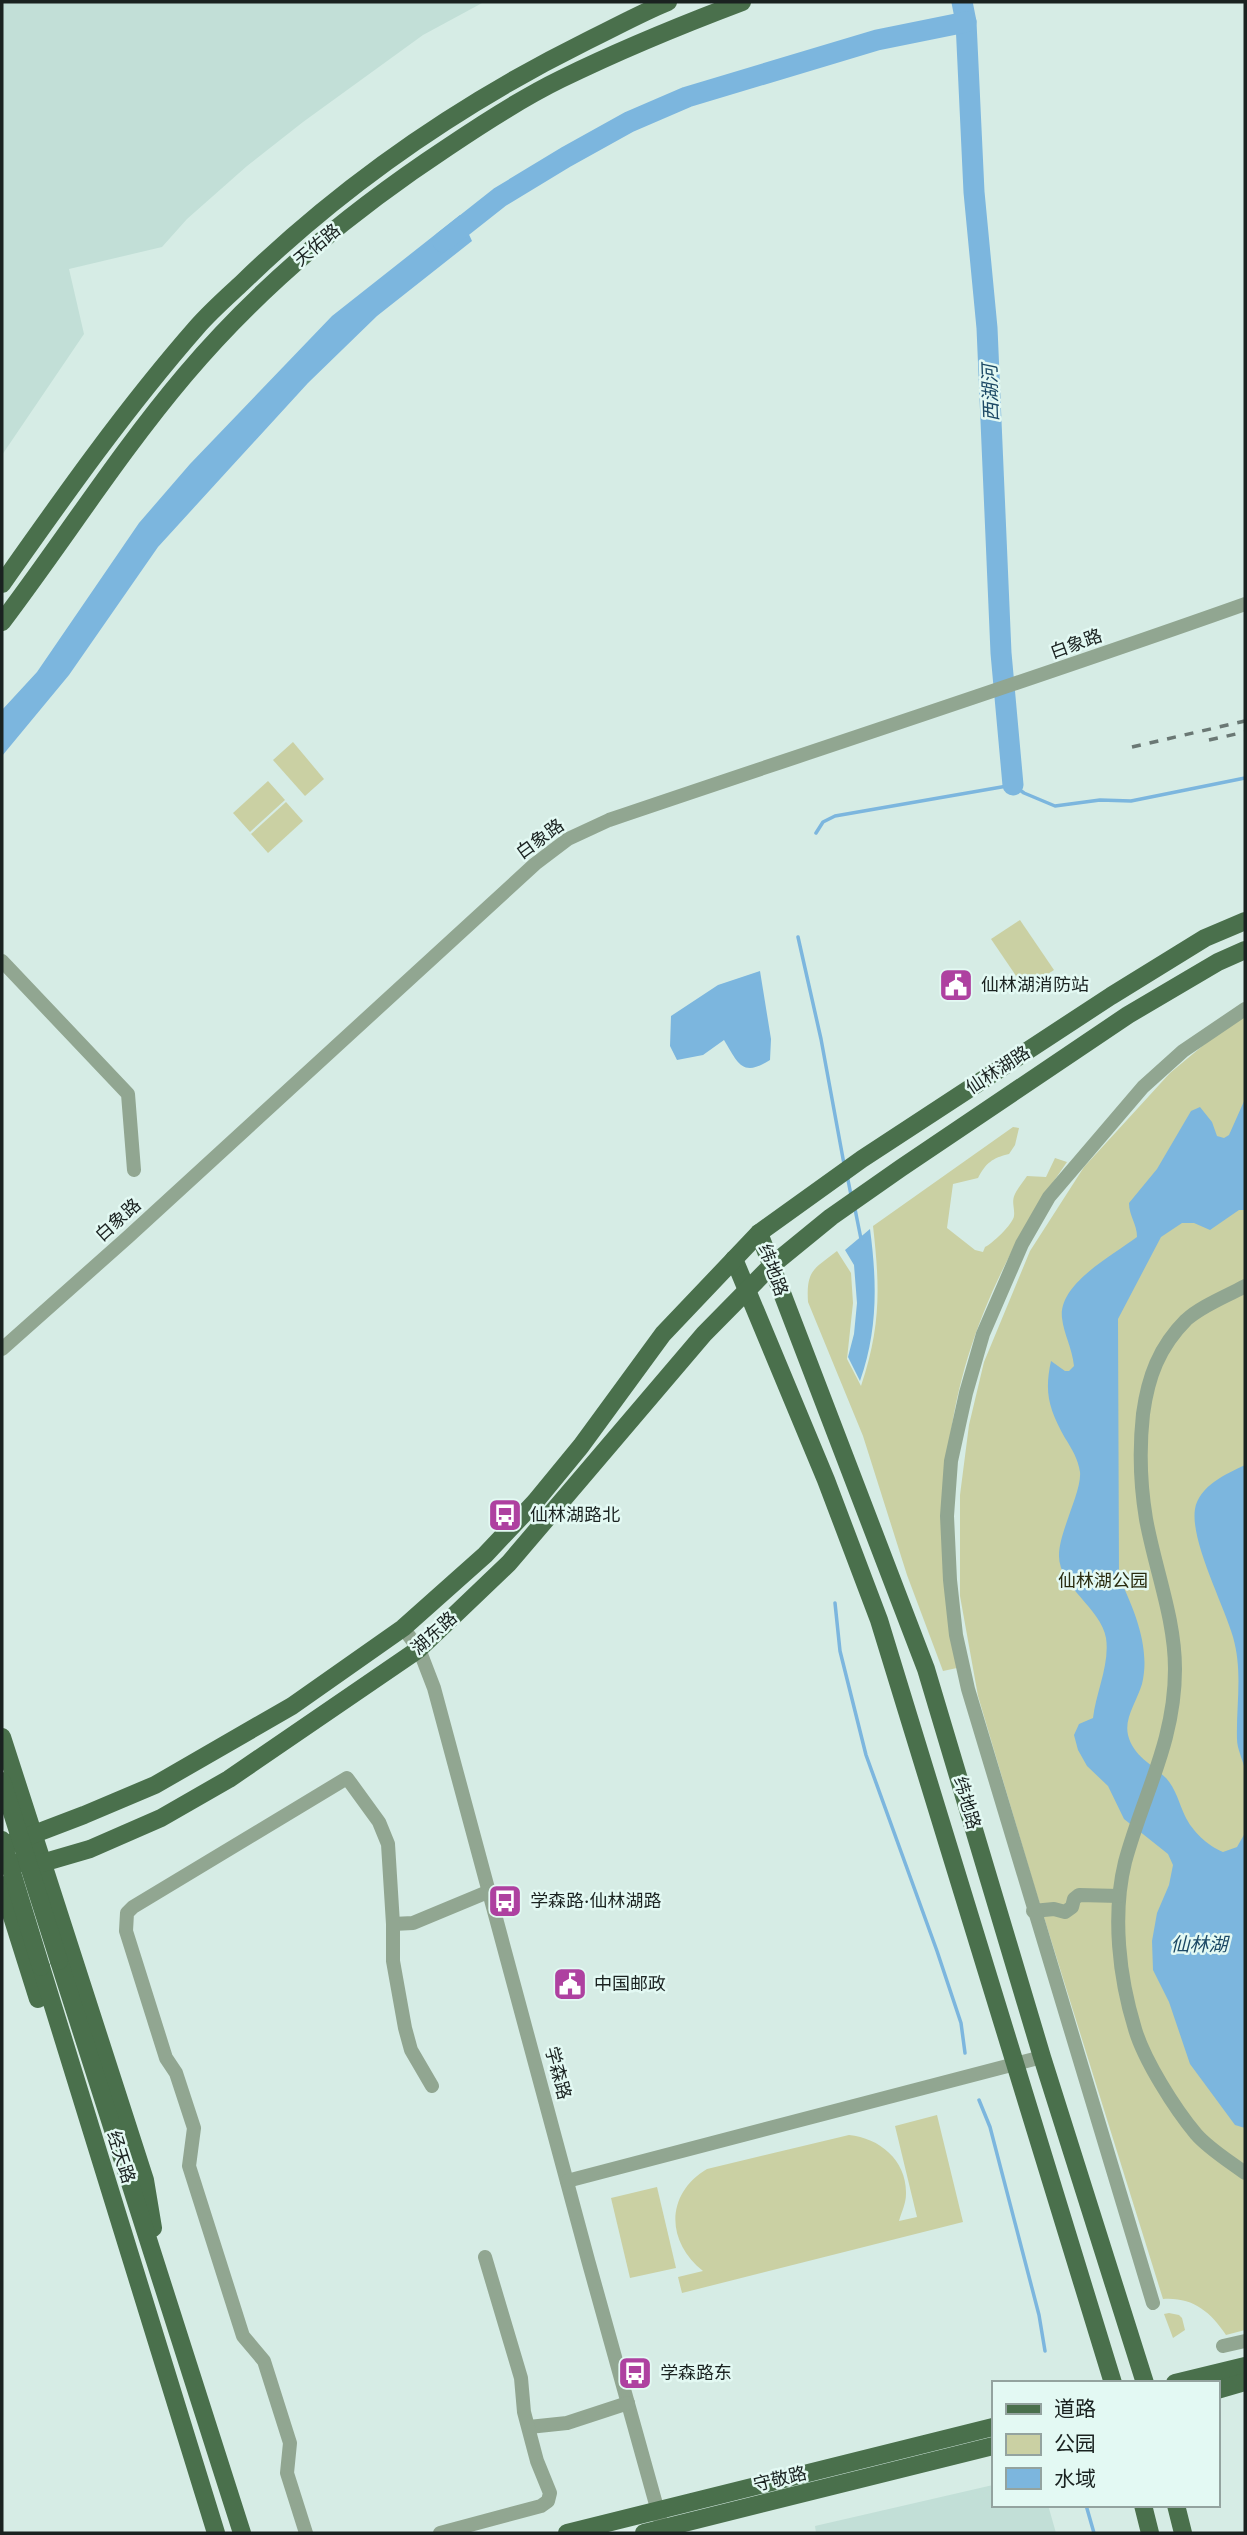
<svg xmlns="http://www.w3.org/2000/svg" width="1247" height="2535" viewBox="0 0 1247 2535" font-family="'Golos Text','Noto Sans SC',sans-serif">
  <rect width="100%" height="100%" fill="#d6ece5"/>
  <g fill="#c2dfd7">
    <path d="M2,2H484L423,35L303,122L247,166L187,219L162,247L69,269L84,334L2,455Z"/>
    <path d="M993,2485V2505H1048L1056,2533H816L815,2526Z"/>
  </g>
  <g fill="#cad0a3">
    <path d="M293,742L324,779L305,796L273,760Z"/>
    <path d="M268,781L285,800L250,832L233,813Z"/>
    <path d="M286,802L303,821L268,853L251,834Z"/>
    <path d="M1020,920L1054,970L1025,989L991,939Z"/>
    <path d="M1245,1016V2330L1226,2335C1210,2311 1192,2297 1163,2299L1033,1882L978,1696L960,1596V1495L969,1425L984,1362L1030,1251L1084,1167L1170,1073L1218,1033Z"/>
    <path d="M1013,1127L1019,1128L1015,1145L1009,1154C992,1158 986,1163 978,1178L953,1184L947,1228L975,1250L983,1252L985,1247C992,1244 1013,1224 1014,1216C1015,1208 1011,1202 1015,1194C1018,1188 1023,1182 1027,1176L1046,1177L1055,1158L1067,1162C1007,1246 960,1345 949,1449C946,1472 950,1496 951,1518C953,1568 955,1618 957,1668L943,1671L907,1575L863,1436L808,1302C806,1270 814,1269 837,1251L851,1273L853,1303L847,1359L861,1386C881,1326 880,1287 873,1226Z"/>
    <path d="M937,2115L963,2222L682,2293L678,2277L703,2271C666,2242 665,2194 707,2169L849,2135C880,2138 907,2161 906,2194C906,2204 901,2213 899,2221L917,2217L895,2126Z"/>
    <path d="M657,2187L676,2268L630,2278L611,2198Z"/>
    <path d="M1169,2313L1179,2315L1182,2318L1185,2330L1173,2338L1164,2314Z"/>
  </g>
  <g fill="#7cb6de">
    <path d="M460,215L472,241L377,316L308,383L231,467L158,547L69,675L2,756V710L37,672L139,523L190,464L332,316Z"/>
    <path d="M760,971L771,1039L770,1060C742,1078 738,1063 724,1040L703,1055L677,1060L670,1046L671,1016L718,985Z"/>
    <path d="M1245,1099V1210H1239L1210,1230L1194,1223H1182L1161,1237L1118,1319L1119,1577C1134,1609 1151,1648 1142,1684C1137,1701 1124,1718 1128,1735C1133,1756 1152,1764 1166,1778C1176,1789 1179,1803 1185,1816C1192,1831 1208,1846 1223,1852L1237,1847L1245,1833V2128L1235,2125L1190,2064L1169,2002L1153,1970L1152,1941L1157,1913L1169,1885L1173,1865L1168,1854L1124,1819L1108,1786L1087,1766L1078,1750L1074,1735L1079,1724L1093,1718C1096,1692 1110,1664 1106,1638C1101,1608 1058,1586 1059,1555C1059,1532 1082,1491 1080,1472C1078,1459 1072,1449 1065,1438C1049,1409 1044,1393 1051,1361L1065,1371H1069L1074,1366C1072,1347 1064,1335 1062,1318C1058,1284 1113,1255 1137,1237C1137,1224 1129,1216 1129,1203L1157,1169L1191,1111L1200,1107L1212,1122L1217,1136L1224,1138L1229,1135Z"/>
    <path d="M870,1229C877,1282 878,1330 860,1381L848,1357L854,1334L857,1303L854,1265L845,1250Z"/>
    <path d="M1245,1465V1770C1243,1760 1237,1749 1237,1739C1236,1705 1243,1672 1233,1637C1224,1605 1190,1541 1195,1509C1199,1486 1226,1474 1245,1465Z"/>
  </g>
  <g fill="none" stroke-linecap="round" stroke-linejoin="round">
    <g stroke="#7cb6de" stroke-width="3.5">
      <path d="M816,833L823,822L835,816L1013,785L1024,793L1055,806L1100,800L1131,801L1245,778"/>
      <path d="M798,937L821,1039L844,1164"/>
      <path d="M847,1175L851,1195"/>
      <path d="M855,1209L861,1239"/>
      <path d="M835,1603L840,1651L866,1755L937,1951L961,2023L965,2053"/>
      <path d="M979,2100L990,2127L1039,2315L1045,2351"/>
      <path d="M1086,2505L1094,2533"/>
    </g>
    <g stroke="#7cb6de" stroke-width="21">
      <path d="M962,2L966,22L974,192L987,328L1001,653L1013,785"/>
      <path d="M443,242L500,197L566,157L629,122L687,97L877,40L966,22"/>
    </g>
    <g stroke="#91a691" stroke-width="14">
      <path d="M2,961L128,1094L134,1170"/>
      <path d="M1245,1286C1227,1296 1201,1306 1186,1320C1159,1347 1148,1377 1143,1414C1139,1450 1140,1483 1146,1519C1155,1569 1175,1618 1175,1669C1175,1742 1143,1795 1125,1862C1112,1915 1119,1977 1135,2029C1144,2060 1175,2109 1196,2134C1209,2149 1229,2161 1245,2173"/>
      <path d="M2,1349L128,1237L535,864L568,839L609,820C821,748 1034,679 1245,604"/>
      <path d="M403,1628L419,1649L434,1688L588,2260L664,2533"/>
      <path d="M1033,1911L1054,1909L1065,1912L1072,1907L1074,1899L1079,1895L1119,1896"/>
      <path d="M393,1924L413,1923L490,1891"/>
      <path d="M567,2181L1042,2057"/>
      <path d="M1153,2303L968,1689L956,1635L950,1580L947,1516L951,1461L966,1393L983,1334L1022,1244L1049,1197L1143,1087L1183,1051L1245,1009"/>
      <path d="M1223,2346L1245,2341"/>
      <path d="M529,2427L567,2423L628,2403"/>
      <path d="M306,2533L287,2473L290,2443L264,2361L243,2336L189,2166L194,2128L176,2073L166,2058L126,1931L127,1913L133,1907L347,1778L379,1822L388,1844L393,1924V1961L405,2028L411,2050L432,2086"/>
      <path d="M440,2533L541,2506L548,2501L550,2493L537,2461L524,2412L521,2378L485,2257"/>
    </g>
    <g stroke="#4a704c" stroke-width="18">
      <path d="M2,584C64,496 126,408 197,327C211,311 227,297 242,283C343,185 462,103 587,41C614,28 641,13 668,2"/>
      <path d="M2,622C64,540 119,453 185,375C260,286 351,211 448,147C485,122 522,98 561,79C620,50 681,25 742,2"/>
      <path d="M759,1233L926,1669L1042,2057L1145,2383"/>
      <path d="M734,1259L826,1480L879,1620L1113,2383"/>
      <path d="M2,1737L145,2180L153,2228"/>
      <path d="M8,1844L84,1815L155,1785L292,1706L403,1628L485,1555L535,1502L581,1446L663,1334L759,1233L862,1159L1111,996L1205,938L1245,921"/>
      <path d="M16,1863H42L90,1849L161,1818L229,1779L419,1649L509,1563L704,1334L771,1266L831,1217L901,1168L1128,1015L1218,962L1245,950"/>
      <path d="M2,1885L38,1999"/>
      <path d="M59,1961L242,2533"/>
      <path d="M41,1967L216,2533"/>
      <path d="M1175,2383L1245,2366"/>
      <path d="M1217,2390L1245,2382"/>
      <path d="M1143,2505L1150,2533"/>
      <path d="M1176,2505L1183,2533"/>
      <path d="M567,2533L993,2427"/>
      <path d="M644,2533L993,2446"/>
    </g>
    <g stroke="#6a7874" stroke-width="3.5" stroke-dasharray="9 9" stroke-linecap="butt">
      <path d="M1209,740L1245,732"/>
      <path d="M1132,747L1245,721"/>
    </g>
    <g stroke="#4a704c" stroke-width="18">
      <path d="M2,1781L59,1961"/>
      <path d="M2,1840L41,1967"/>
    </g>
  </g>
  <defs>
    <g id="civic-square" transform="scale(1.75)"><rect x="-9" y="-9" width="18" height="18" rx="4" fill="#ae41a0" stroke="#e3f9f3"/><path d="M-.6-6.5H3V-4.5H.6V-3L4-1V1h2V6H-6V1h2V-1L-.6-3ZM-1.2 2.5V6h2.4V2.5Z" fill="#fff"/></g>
    <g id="bus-square" transform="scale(1.75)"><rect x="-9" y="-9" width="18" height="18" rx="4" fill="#ae41a0" stroke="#e3f9f3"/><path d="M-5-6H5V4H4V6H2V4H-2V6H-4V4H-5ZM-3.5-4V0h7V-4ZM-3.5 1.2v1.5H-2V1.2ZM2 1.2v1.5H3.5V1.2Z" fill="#fff"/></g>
  </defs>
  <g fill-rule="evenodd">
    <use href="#civic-square" x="956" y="985"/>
    <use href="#bus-square" x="505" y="1515"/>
    <use href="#bus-square" x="505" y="1901"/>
    <use href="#civic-square" x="570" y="1984"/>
    <use href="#bus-square" x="635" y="2373"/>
  </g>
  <g text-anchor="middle" stroke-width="5" stroke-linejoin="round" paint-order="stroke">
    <g font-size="18" fill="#1a2220" stroke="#e3f9f3">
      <text transform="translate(317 245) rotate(-40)" y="6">天佑路</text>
      <text transform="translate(1076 644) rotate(-20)" y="6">白象路</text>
      <text transform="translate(540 839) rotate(-36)" y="6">白象路</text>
      <text transform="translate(998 1070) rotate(-33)" y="6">仙林湖路</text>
      <text transform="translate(118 1220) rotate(-42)" y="6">白象路</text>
      <text transform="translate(773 1270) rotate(70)" y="6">纬地路</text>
      <text transform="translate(434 1633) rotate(-42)" y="6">湖东路</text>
      <text transform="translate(967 1803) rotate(74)" y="6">纬地路</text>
      <text transform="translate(558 2073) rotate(75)" y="6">学森路</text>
      <text transform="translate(121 2157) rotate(72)" y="6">经天路</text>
      <text transform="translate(780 2479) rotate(-14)" y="6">守敬路</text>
    </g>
    <g font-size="18" fill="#1a2220" stroke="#e3f9f3" text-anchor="start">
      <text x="981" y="991">仙林湖消防站</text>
      <text x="530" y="1521">仙林湖路北</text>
      <text x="530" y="1907">学森路·仙林湖路</text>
      <text x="594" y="1990">中国邮政</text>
      <text x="660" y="2379">学森路东</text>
    </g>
    <g font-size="18" fill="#292b0f" stroke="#e3f9f3">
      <text x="1103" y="1587">仙林湖公园</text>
    </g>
    <g font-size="19" font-style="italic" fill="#1c4965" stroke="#e3f9f3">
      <text transform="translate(990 393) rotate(-92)" y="7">西湖河</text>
      <text x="1199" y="1951">仙林湖</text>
    </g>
  </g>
  <rect width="1247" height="2535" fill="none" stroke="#1a2220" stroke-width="7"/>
  <rect x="992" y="2381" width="228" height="126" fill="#e3f9f3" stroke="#93a39f" stroke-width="2"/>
  <rect x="1006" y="2404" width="35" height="10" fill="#4a704c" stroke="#93a39f" stroke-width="2"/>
  <text x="1054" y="2416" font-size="21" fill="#1a2220">道路</text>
  <rect x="1006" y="2434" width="35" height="21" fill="#cad0a3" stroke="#93a39f" stroke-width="2"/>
  <text x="1054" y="2451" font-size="21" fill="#1a2220">公园</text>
  <rect x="1006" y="2468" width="35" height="21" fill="#7cb6de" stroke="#93a39f" stroke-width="2"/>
  <text x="1054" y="2486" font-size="21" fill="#1a2220">水域</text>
</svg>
